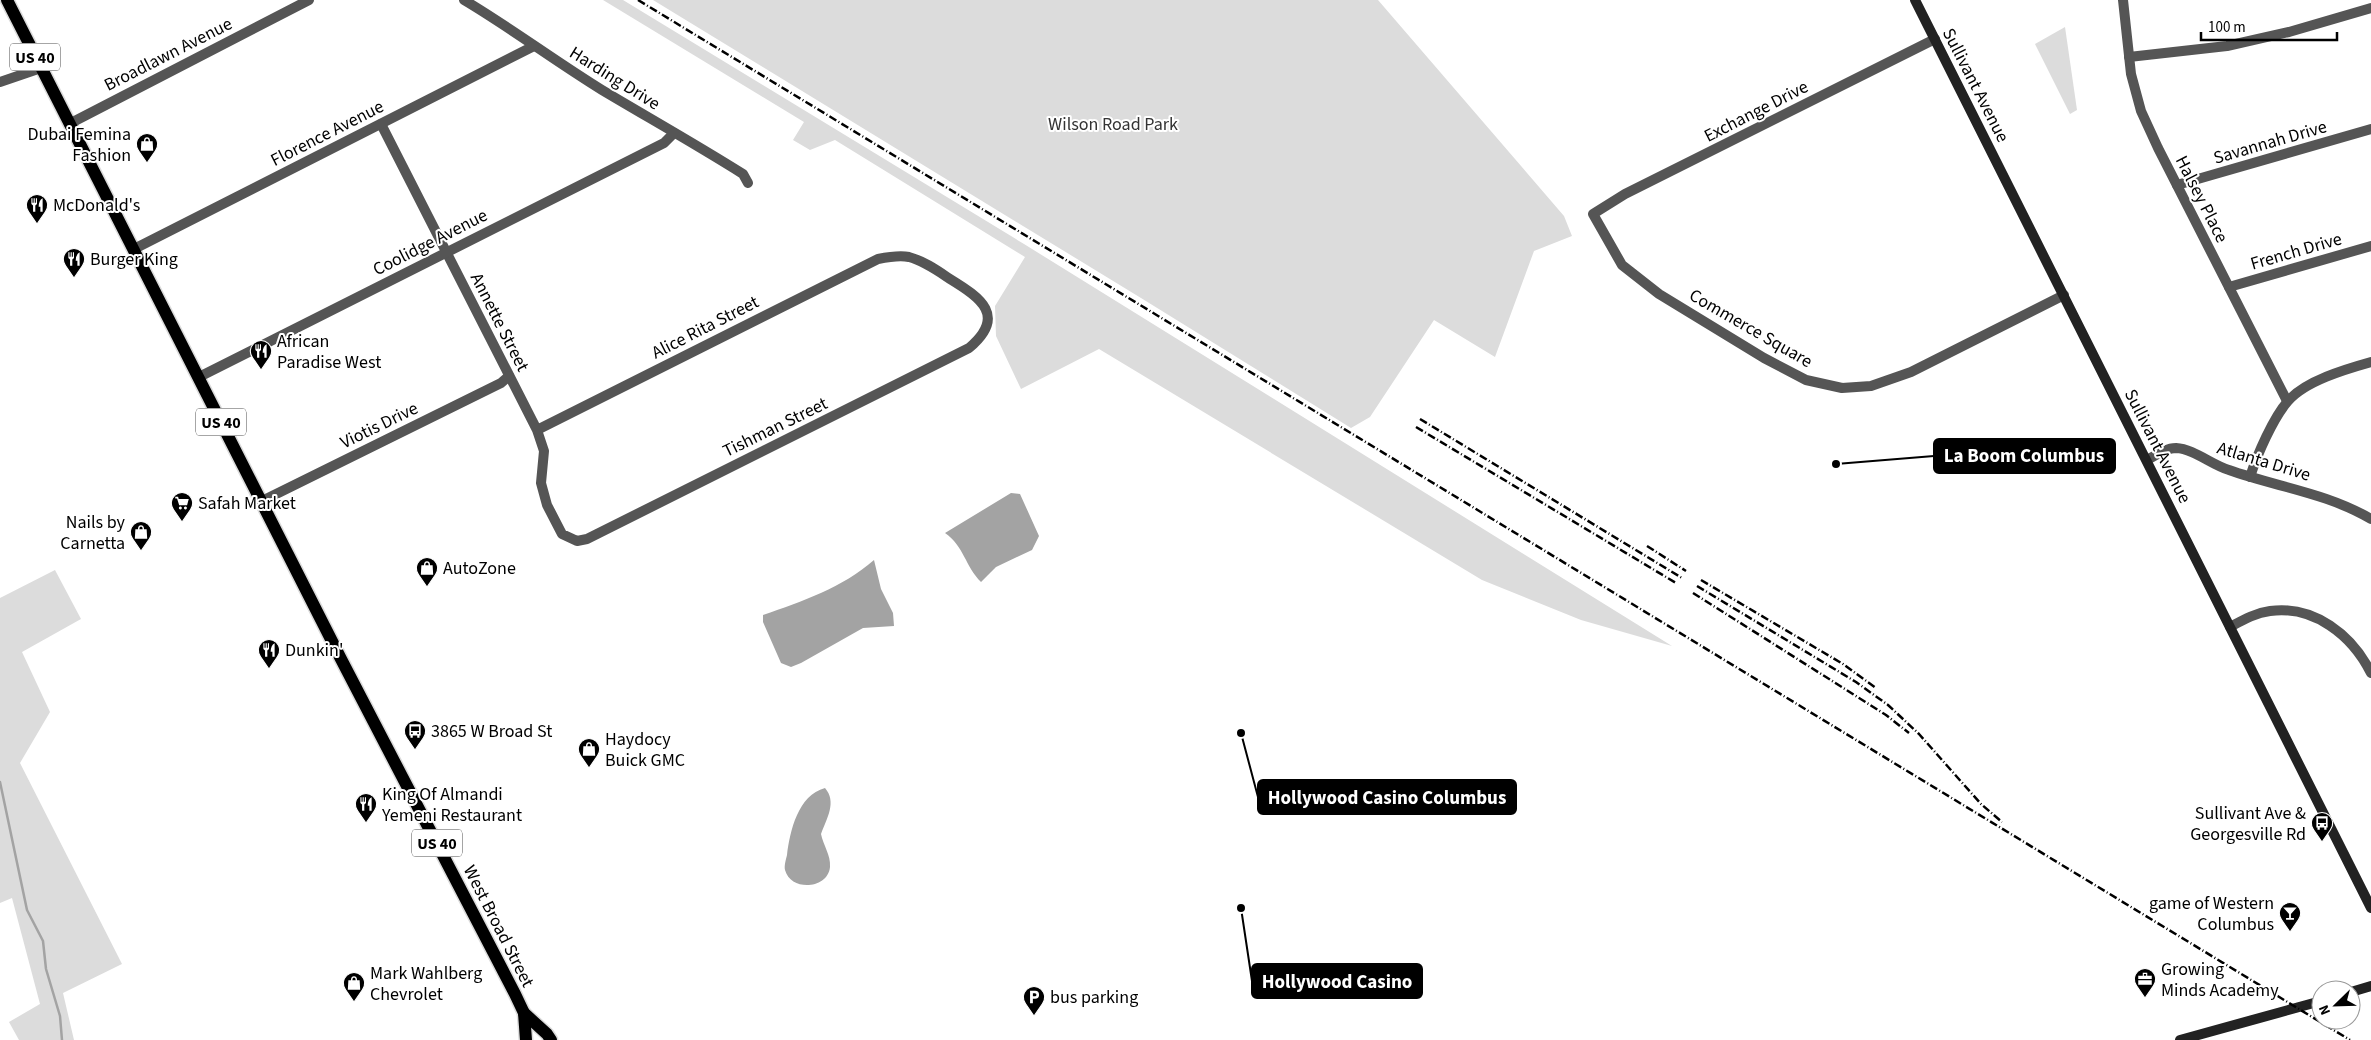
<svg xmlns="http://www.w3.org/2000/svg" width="2371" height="1040" viewBox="0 0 2371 1040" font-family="'Source Sans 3',sans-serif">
  <rect width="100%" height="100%" fill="#fff"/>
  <g fill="#dcdcdc">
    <path d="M603,0H623L1024,244L1672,646L1581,620L1482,580L1099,349L1021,389L996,336L995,306L1025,257L835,140L810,150L793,140L804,122Z"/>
    <path d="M653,0H1378L1564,216L1572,236L1534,251L1495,357L1434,320L1370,417L1351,428L1141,298Z"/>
    <path d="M2065,27L2077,110L2070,114L2035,44Z"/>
    <path d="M55,570L81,619L22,652L50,712L20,763L122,964L63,993L74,1040H19L9,1022L40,1004L12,898L0,903V598Z"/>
  </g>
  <g fill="#a3a3a3">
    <path d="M1011,493L1020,494L1039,536L1032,550L996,567L981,582C965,566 964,546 945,533Z"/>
    <path d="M874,560L881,589L893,613L894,626L863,628L801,663L791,667L781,663L763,622V615C803,601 842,588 874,560Z"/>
    <path d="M825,788C837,802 827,818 821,834C823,845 831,855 830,867C828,889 791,892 785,870C784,866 786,859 787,855C790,831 798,795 825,788Z"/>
  </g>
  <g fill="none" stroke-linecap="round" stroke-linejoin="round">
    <path stroke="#a3a3a3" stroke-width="2.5" d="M0,782L27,910L43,941L46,969L60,1016L62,1040"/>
    <g stroke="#dbdbdb" stroke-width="15">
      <g id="primary">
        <path d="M7,0L341,659L515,994L524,1013L526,1040"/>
        <path d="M524,1013L547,1034L551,1040"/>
      </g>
    </g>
    <g stroke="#555" stroke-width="10">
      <path d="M464,0C511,28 555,61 602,90C649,118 697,145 743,174L748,183"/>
      <path d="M2123,0L2131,74L2141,111L2158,148L2287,401"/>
      <path d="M1935,39L1625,194L1593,214L1622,265L1659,294L1764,358L1806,380L1842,388L1871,386L1911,372L2064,295"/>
      <path d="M2129,57L2227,46L2289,32L2371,8"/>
      <path d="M0,82L41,68"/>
      <path d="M69,124L309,0"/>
      <path d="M381,124L537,430L544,451L541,483L547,505L562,534L577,541L587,539L969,348C1007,316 981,298 950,279C938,271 924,261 909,257C899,255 888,257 878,259L537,430"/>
      <path d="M2177,185L2371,129"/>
      <path d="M134,249L534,46"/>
      <path d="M2229,287L2371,246"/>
      <path d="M199,377L664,143L674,133"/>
      <path d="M2147,460C2156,455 2166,448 2176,448C2194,449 2212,465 2229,470C2277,487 2327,493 2371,519"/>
      <path d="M2250,477C2257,455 2273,418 2288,401C2305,381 2346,369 2371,362"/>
      <path d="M262,501L501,383L509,376"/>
      <path d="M2230,627C2243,620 2255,613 2270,611C2314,605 2352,635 2371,673"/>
    </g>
    <g stroke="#222" stroke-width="10">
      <path d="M1915,0L2371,908"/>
      <path d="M2351,992L2371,986"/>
      <path d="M2180,1040L2321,1001"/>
    </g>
    <use href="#primary" stroke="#000" stroke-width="12"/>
    <g stroke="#000" stroke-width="2.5" stroke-dasharray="8 2.5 1 2.5" stroke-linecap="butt">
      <path d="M638,0L2350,1040"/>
      <path d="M1420,419L1682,578"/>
      <path d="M1416,427L1676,583"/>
      <path d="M1647,546L1686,571"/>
      <path d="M1701,580L1843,664L1876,688"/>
      <path d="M1697,586L1856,682L1888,705L1919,734L1981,804L2002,822"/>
      <path d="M1693,593L1886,715L1909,733"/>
    </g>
  </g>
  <defs>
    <g id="shop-pin" transform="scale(1.125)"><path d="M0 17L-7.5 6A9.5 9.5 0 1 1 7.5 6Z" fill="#000" stroke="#fff"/><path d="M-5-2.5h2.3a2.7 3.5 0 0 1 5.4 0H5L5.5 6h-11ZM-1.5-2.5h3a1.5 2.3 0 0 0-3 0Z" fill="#fff"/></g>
    <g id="restaurant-pin" transform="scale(1.125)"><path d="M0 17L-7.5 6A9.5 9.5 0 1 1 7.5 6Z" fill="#000" stroke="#fff"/><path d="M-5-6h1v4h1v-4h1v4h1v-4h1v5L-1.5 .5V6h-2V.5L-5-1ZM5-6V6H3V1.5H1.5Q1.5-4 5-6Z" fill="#fff"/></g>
    <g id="supermarket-pin" transform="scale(1.125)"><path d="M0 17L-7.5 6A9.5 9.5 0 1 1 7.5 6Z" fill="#000" stroke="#fff"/><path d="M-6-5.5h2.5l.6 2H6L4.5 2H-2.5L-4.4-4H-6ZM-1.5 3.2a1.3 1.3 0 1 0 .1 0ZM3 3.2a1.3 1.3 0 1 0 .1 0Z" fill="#fff"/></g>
    <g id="bus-pin" transform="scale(1.125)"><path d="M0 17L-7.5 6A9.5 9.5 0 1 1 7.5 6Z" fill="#000" stroke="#fff"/><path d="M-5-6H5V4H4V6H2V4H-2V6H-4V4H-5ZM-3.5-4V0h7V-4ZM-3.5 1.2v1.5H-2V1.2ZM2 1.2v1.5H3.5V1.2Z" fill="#fff"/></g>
    <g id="bar-pin" transform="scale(1.125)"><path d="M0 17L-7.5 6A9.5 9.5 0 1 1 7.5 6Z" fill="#000" stroke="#fff"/><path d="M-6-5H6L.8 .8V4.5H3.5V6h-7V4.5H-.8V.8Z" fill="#fff"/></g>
    <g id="office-pin" transform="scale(1.125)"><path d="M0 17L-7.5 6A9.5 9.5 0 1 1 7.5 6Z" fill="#000" stroke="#fff"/><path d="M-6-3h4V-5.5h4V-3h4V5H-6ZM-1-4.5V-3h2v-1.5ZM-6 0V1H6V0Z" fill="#fff"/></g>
    <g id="parking-pin" transform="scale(1.125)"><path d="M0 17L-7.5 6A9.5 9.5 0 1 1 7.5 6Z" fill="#000" stroke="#fff"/><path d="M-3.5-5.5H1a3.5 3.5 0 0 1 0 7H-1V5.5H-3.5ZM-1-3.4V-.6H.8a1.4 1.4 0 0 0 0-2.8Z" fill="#fff"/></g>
  </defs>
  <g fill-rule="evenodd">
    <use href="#shop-pin" x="147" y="144"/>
    <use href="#restaurant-pin" x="37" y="205"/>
    <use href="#restaurant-pin" x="74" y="259"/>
    <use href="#restaurant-pin" x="261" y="351"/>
    <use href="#supermarket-pin" x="182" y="503"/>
    <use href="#shop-pin" x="141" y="532"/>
    <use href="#shop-pin" x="427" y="568"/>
    <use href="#restaurant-pin" x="269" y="650"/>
    <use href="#bus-pin" x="415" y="731"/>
    <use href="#shop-pin" x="589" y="749"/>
    <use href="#restaurant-pin" x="366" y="804"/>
    <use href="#bus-pin" x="2322" y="823"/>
    <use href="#bar-pin" x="2290" y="913"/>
    <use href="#office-pin" x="2145" y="979"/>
    <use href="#shop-pin" x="354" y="983"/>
    <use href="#parking-pin" x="1034" y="997"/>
  </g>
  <g text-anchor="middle" stroke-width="4" stroke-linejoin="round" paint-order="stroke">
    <g fill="#fff" stroke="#4c4c4c" stroke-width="1">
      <rect x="10" y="43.5" width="50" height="27" rx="4"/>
      <rect x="196" y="408.5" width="50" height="27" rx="4"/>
      <rect x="412" y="829.5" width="50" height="27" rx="4"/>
    </g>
    <g font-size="16" font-weight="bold" fill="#000">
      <text x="35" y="63">US 40</text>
      <text x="221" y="428">US 40</text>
      <text x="437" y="849">US 40</text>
    </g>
    <g font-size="18" fill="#000" stroke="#fff">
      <text transform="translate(168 54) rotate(-27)" y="6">Broadlawn Avenue</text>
      <text transform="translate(615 78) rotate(32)" y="6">Harding Drive</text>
      <text transform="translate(1976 85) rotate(63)" y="6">Sullivant Avenue</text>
      <text transform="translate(1756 111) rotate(-27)" y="6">Exchange Drive</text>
      <text transform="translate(327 133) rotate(-27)" y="6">Florence Avenue</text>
      <text transform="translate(2270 142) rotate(-16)" y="6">Savannah Drive</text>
      <text transform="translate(2202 199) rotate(63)" y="6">Halsey Place</text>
      <text transform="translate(430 242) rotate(-27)" y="6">Coolidge Avenue</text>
      <text transform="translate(2296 251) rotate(-16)" y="6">French Drive</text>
      <text transform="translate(500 322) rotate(63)" y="6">Annette Street</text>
      <text transform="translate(705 327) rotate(-27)" y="6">Alice Rita Street</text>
      <text transform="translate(1751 328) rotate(30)" y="6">Commerce Square</text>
      <text transform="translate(379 425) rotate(-26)" y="6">Viotis Drive</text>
      <text transform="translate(775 427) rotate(-26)" y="6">Tishman Street</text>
      <text transform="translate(2158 446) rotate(63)" y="6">Sullivant Avenue</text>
      <text transform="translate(2264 461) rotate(17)" y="6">Atlanta Drive</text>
      <text transform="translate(499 926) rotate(63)" y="6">West Broad Street</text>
    </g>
    <g font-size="18" fill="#333" stroke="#fff">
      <text x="1113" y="130">Wilson Road Park</text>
    </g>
    <g font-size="18" fill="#000" stroke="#fff" text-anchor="start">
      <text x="131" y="140" text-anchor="end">Dubai Femina<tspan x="131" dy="21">Fashion</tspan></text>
      <text x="53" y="211">McDonald's</text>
      <text x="90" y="265">Burger King</text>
      <text x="277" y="347">African<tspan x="277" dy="21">Paradise West</tspan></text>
      <text x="198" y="509">Safah Market</text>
      <text x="125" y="528" text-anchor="end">Nails by<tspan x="125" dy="21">Carnetta</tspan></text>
      <text x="443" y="574">AutoZone</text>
      <text x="285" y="656">Dunkin'</text>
      <text x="431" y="737">3865 W Broad St</text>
      <text x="605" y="745">Haydocy<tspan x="605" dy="21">Buick GMC</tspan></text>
      <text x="382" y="800">King Of Almandi<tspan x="382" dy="21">Yemeni Restaurant</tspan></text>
      <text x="2306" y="819" text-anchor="end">Sullivant Ave &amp;<tspan x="2306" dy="21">Georgesville Rd</tspan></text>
      <text x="2274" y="909" text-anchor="end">game of Western<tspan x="2274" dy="21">Columbus</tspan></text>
      <text x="2161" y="975">Growing<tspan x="2161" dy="21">Minds Academy</tspan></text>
      <text x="370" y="979">Mark Wahlberg<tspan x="370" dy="21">Chevrolet</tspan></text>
      <text x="1050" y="1003">bus parking</text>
    </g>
  </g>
  <path fill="none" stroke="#000" stroke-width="2" d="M1836 464L1934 456M1241 733L1258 797M1241 908L1252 981"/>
  <g fill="#000" stroke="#fff" stroke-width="2">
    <circle cx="1836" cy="464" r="5"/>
    <circle cx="1241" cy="733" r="5"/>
    <circle cx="1241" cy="908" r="5"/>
  </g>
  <g fill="#000" stroke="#000" stroke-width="2">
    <rect x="1934" y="439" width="181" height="34" rx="5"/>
    <rect x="1258" y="780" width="258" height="34" rx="5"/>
    <rect x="1252" y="964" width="170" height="34" rx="5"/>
  </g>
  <g font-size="19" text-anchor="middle" font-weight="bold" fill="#fff">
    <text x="2024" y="462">La Boom Columbus</text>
    <text x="1387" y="804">Hollywood Casino Columbus</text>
    <text x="1337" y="988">Hollywood Casino</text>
  </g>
  <g transform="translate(2336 1005) rotate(247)"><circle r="24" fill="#ffffff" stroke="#999999"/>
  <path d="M0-4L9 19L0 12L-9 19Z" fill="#000000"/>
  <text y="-8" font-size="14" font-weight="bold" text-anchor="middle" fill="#000000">N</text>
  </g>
  <path d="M2201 32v8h136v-8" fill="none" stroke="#000000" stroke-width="2.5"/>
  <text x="2208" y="32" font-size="15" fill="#000000" stroke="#ffffff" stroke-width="4" paint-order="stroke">100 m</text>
</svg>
